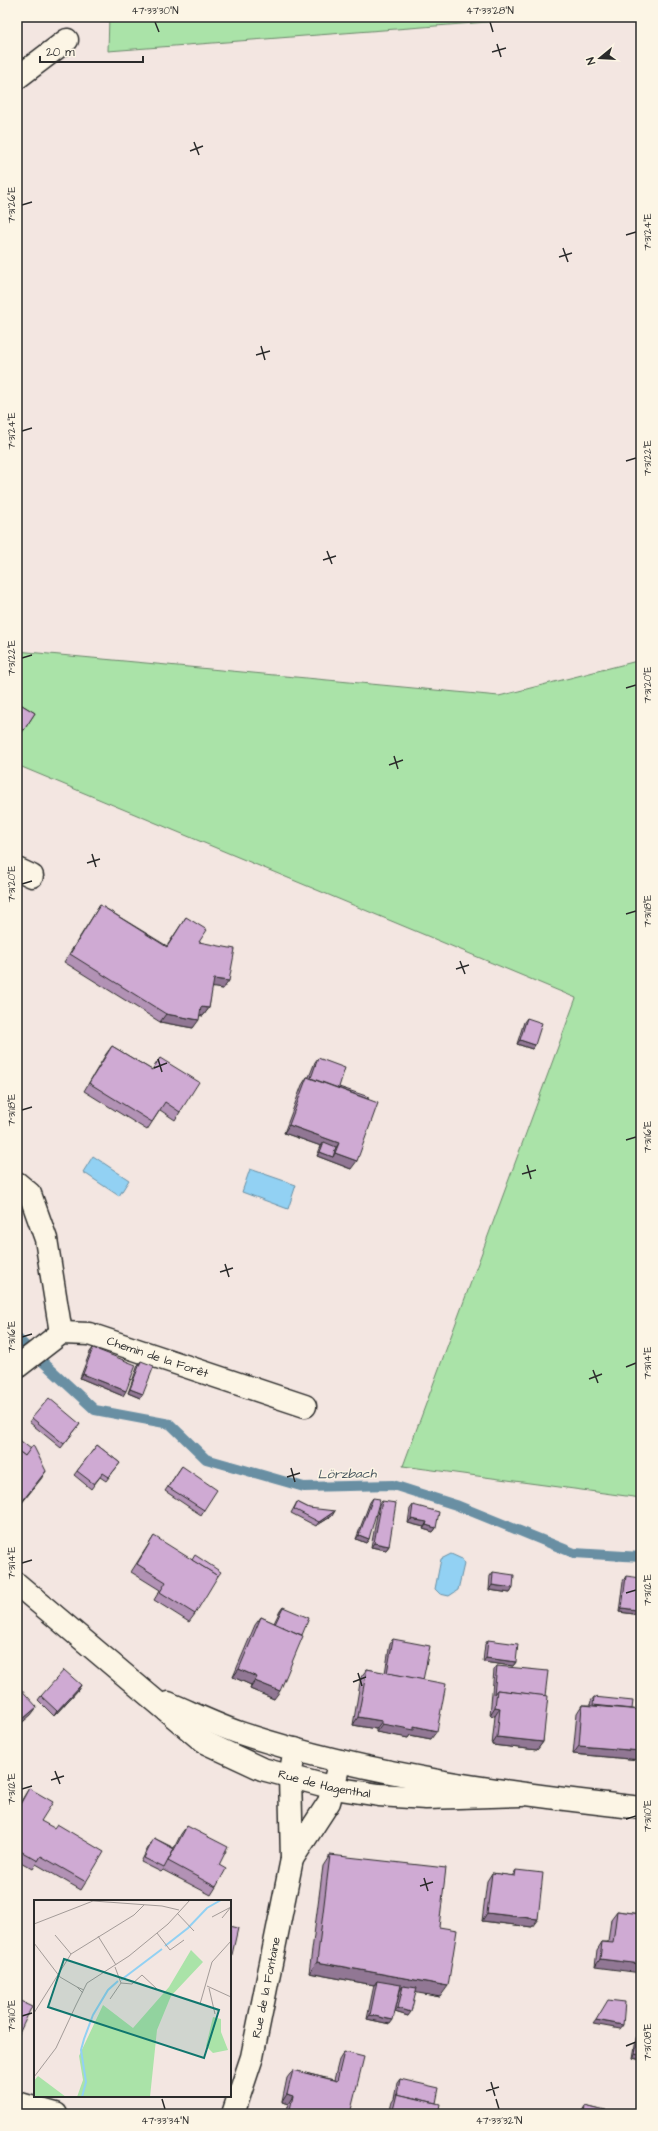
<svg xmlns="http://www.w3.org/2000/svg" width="658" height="2131" viewBox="0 0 658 2131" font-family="'Architects Daughter',sans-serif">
  <rect width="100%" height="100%" fill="#f3e6e1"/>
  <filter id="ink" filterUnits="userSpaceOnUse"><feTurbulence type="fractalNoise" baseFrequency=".025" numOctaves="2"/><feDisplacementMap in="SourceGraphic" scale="8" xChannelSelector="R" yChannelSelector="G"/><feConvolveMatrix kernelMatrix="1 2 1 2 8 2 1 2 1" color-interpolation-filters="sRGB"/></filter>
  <g filter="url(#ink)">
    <g fill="#aae3a8" stroke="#6a876a">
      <path d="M109,17H503L501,21L108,51Z"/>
      <path d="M17,651L499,696L641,660V1498L403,1466L576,998L17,765Z"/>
    </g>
    <g fill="#92d1f3" stroke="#698fa3">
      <path d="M93,1156L129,1180L119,1196L83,1172Z"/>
      <path d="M250,1169L296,1185L288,1209L242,1192Z"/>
      <path d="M451,1554L462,1559L464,1564L458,1590L449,1596L440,1594L435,1589L441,1559Z"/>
    </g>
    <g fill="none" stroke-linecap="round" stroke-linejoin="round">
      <path stroke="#698fa3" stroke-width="10" d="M17,1338L95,1410L170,1424L206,1459L304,1487L393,1485L456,1505L574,1553L641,1557"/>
      <g stroke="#2b2b2b" stroke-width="25">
        <g id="minor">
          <path d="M17,78L67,40"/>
          <path d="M17,869L32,876"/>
          <path d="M17,1183L30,1194L46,1239L61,1333"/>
          <path id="s1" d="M17,1367L61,1333L89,1334L305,1406"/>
          <path d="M295,1749L290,1776L292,1859L329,1802L340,1761"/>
          <path d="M17,2103L56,2114"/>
          <path id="s2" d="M233,2114L252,2057L292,1859"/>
        </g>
      </g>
      <g stroke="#2b2b2b" stroke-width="25">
        <g id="secondary">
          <path id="s3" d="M17,1584L204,1742L262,1769L334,1788L379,1795L426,1798L522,1795"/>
          <path d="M168,1703C192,1713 216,1725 240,1733C370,1776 506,1793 641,1808"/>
        </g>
      </g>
      <use href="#minor" stroke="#fcf5e5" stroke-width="22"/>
      <use href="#secondary" stroke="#fcf5e5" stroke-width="22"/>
    </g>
    <g fill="#b292b5" stroke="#2b2b2b">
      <path d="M17,702L35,713L21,734L17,732Z"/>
      <path d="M100,905L167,946L186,917L223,989L212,987L209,1008L203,1016L200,1015L193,1028L160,1022L64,962Z"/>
      <path d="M527,1018L535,1045L532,1049L517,1044L524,1022Z"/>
      <path d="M112,1046L152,1070L160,1058L180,1112L175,1120L160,1110L147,1130L84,1091L106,1054Z"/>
      <path d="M318,1058L339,1087L351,1169L317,1156L321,1146L284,1133L302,1085L307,1077H309L315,1062Z"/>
      <path d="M93,1348L123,1396L80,1378L90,1352Z"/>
      <path d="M141,1361L143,1394L140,1398L128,1393L138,1365Z"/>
      <path d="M32,1418L80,1424L61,1448L29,1422Z"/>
      <path d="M97,1445L120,1463L106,1481L100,1477L91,1489L74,1475Z"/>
      <path d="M182,1466L204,1510L201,1515L165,1491Z"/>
      <path d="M373,1498L369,1539L366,1543L356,1539L370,1502Z"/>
      <path d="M382,1501L389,1546L386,1550L371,1547L379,1505Z"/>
      <path d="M297,1502L309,1508L332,1516L316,1526L291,1513Z"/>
      <path d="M413,1505L436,1528L433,1532L423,1529L424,1527L408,1523L410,1509Z"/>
      <path d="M154,1536L195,1614L189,1622L154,1600L160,1590L131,1572Z"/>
      <path d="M493,1572L513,1588L510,1593L489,1590L490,1576Z"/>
      <path d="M626,1576L634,1614L619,1612L623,1581Z"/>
      <path d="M283,1607L274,1699L250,1689L251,1685L233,1677L255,1625L261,1617L274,1623L280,1611Z"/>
      <path d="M393,1639L423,1680L431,1739L410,1735L408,1738L394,1735L376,1732V1729L353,1725L361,1677L367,1669L385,1673L390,1643Z"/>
      <path d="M488,1640L516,1662L513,1666L483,1662L485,1644Z"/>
      <path d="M497,1666L545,1696L543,1742L537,1750L492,1745L495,1716L490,1715L494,1670Z"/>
      <path d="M81,1685L78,1690L54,1716L38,1700L41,1696Z"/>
      <path d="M594,1697L632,1709L641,1710V1760L573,1754L577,1713L582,1705H590L591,1701Z"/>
      <path d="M29,1788L41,1821L86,1882L81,1890L36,1864L33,1869L17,1860V1808Z"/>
      <path d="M187,1826L219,1865L216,1887L211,1895L163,1870L161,1872L141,1862L151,1842L154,1838L174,1848L181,1834Z"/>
      <path d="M330,1855L439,1927L440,1997L416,1992L408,2016L395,2012L400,1990L390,2024L367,2019L374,1985L309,1973L323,1866Z"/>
      <path d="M516,1870L532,1927L482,1921L487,1881L492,1873L512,1876Z"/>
      <path d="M617,1911L641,1914L595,1967L597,1950L602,1942H608L611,1919Z"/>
      <path d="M640,2028L641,2060L633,2058L637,2033Z"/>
      <path d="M344,2052L350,2114H285L288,2104L282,2102L287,2078L293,2070L334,2080L339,2060Z"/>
      <path d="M400,2079L436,2103L438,2114H389L392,2102L394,2099L397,2083Z"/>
      <path d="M585,2106L617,2114H580Z"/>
    </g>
    <g fill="#917794" stroke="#2b2b2b">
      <path d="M214,979L229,981L223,989L208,987Z"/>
      <path d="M201,1007L209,1008L203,1016L195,1015Z"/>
      <path d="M166,1014L199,1020L193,1028L160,1022Z"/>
      <path d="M520,1040L535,1045L532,1049L517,1044Z"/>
      <path d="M289,1125L339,1143L334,1151L324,1142L321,1146L284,1133Z"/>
      <path d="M320,1152L333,1157L335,1153L357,1161L351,1169L317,1156Z"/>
      <path d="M83,1374L126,1391L123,1396L80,1378Z"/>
      <path d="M130,1389L143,1394L140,1398L128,1393Z"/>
      <path d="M46,1471L41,1479L17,1509V1508Z"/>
      <path d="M335,1511L332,1516L316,1526L319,1522Z"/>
      <path d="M411,1519L427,1522L424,1527L408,1523Z"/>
      <path d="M426,1525L436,1528L433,1532L423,1529Z"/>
      <path d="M359,1535L369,1539L366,1543L356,1539Z"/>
      <path d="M374,1543L389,1546L386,1550L371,1547Z"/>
      <path d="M492,1585L513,1588L510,1593L489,1590Z"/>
      <path d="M622,1608L637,1610L634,1614L619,1612Z"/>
      <path d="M486,1658L516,1662L513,1666L483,1662Z"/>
      <path d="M239,1669L257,1677L251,1685L233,1677Z"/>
      <path d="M255,1681L280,1691L274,1699L250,1689Z"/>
      <path d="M81,1685L78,1690L54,1716L57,1711Z"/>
      <path d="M37,1707L31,1715L17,1727V1724Z"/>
      <path d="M495,1707L500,1708L495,1716L490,1715Z"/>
      <path d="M358,1717L382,1721L376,1729L353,1725Z"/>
      <path d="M382,1724L414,1726L437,1731L431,1739L410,1735L408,1738L376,1732Z"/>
      <path d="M497,1737L543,1742L537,1750L492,1745Z"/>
      <path d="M579,1746L641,1751V1760L573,1754Z"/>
      <path d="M487,1913L538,1919L532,1927L482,1921Z"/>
      <path d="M600,1959L641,1964V1973L595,1967Z"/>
      <path d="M317,1962L448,1986L440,1997L402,1990L403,1986L400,1990L376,1985L377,1981L374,1985L309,1973Z"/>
      <path d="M398,2008L411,2012L408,2016L395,2012Z"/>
      <path d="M370,2015L393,2020L390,2024L367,2019Z"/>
      <path d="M596,2020L623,2025L620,2029L593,2024Z"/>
      <path d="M635,2054L641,2055V2060L633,2058Z"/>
      <path d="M287,2094L293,2096L288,2104L282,2102Z"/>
    </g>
    <g fill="#cfaad3" stroke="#2b2b2b">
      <path d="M17,702L35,713L24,730L17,725Z"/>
      <path d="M100,905L167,947L186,917L207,930L199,942L235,949L229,981L214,979L209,1008L201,1007L199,1020L166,1014L70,954Z"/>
      <path d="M527,1018L542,1023L535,1045L520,1040Z"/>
      <path d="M112,1046L152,1070L160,1058L199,1082L180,1112L165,1102L152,1122L89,1083Z"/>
      <path d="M318,1058L345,1068L339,1087L369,1097L368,1099L311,1078Z"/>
      <path d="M307,1077L378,1103L357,1161L335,1153L339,1143L289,1125Z"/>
      <path d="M324,1142L336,1147L333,1157L320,1152Z"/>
      <path d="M93,1348L136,1365L126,1391L83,1374Z"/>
      <path d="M141,1361L154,1366L143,1394L130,1389Z"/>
      <path d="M49,1398L80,1424L64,1444L32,1418Z"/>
      <path d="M17,1438L31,1449L25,1456L17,1450Z"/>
      <path d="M33,1445L46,1471L17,1508V1450L25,1456Z"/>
      <path d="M97,1445L120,1463L109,1477L103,1473L94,1484L77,1471Z"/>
      <path d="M182,1466L217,1490L204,1510L168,1487Z"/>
      <path d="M373,1498L380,1499L369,1539L359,1535Z"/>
      <path d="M382,1501L396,1503L389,1546L374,1543Z"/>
      <path d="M297,1502L309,1508L335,1511L319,1522L294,1509Z"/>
      <path d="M413,1505L439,1512L436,1528L426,1525L427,1522L411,1519Z"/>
      <path d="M154,1536L218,1576L195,1614L160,1592L166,1582L137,1564Z"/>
      <path d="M195,1555L221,1572L218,1576L192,1560Z"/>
      <path d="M493,1572L514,1575L513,1588L492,1585Z"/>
      <path d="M626,1576L641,1578L637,1610L622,1608Z"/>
      <path d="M283,1607L309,1618L302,1635L275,1624Z"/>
      <path d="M261,1617L303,1636L280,1691L255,1681L257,1677L239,1669Z"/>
      <path d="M393,1639L430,1646L423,1680L387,1673Z"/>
      <path d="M488,1640L518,1644L516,1662L486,1658Z"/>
      <path d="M497,1666L548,1671L545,1696L497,1690L494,1694Z"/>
      <path d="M367,1669L446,1684L437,1731L414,1726V1730L399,1727L382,1724V1721L358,1717Z"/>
      <path d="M64,1670L81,1685L57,1711L41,1696Z"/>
      <path d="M17,1685L37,1707L17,1724Z"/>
      <path d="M497,1690L548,1696L543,1742L497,1737L500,1708L495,1707Z"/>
      <path d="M594,1697L633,1701L632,1709L593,1705Z"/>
      <path d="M582,1705L641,1710V1751L579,1746Z"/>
      <path d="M29,1788L53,1802L41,1821L54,1828L57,1824L104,1852L86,1882L41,1856L38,1861L17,1849V1810Z"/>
      <path d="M187,1826L228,1847L219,1865L226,1869L216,1887L168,1861Z"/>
      <path d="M154,1838L174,1849L164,1868L144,1858Z"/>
      <path d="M330,1855L446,1868L439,1927L457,1930L448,1986L317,1962Z"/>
      <path d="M516,1870L543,1873L538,1919L487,1913L492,1873L515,1876Z"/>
      <path d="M617,1911L641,1914V1964L600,1959L602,1942L613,1943Z"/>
      <path d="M230,1926L238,1928L231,1959L230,1958Z"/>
      <path d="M377,1981L401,1985L393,2020L370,2015Z"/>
      <path d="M403,1986L417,1988L411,2012L398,2008Z"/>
      <path d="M17,1999L32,2006L17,2038Z"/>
      <path d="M608,2000L625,2002L623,2025L596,2020Z"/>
      <path d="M640,2028L641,2029V2055L635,2054Z"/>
      <path d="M344,2052L364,2057L350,2114H289L293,2096L287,2094L293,2070L337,2081Z"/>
      <path d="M400,2079L439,2088L436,2103L397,2094V2095Z"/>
      <path d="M397,2094L440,2104L438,2114H392Z"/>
      <path d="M585,2106L617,2114H584Z"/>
      <path d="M484,2111L497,2114H483Z"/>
    </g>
  </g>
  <path fill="none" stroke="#2b2b2b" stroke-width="1.5" d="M155,22L159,32M490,22L493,32M497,44L501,57M492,52L506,48M194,142L199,155M190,151L203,146M22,205L32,202M626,235L636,232M563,248L568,262M559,257L572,253M261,346L265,360M256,355L270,351M22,431L32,428M626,461L636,458M327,551L332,564M323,560L336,556M22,658L32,655M626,688L636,685M394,756L398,769M389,765L403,760M92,854L96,867M87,863L100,859M22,884L32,881M626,914L636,911M460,961L465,974M456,969L469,965M158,1059L162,1072M154,1068L167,1063M22,1110L32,1107M626,1140L636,1137M527,1165L531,1179M522,1174L536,1170M225,1264L229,1277M220,1272L233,1268M22,1337L32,1334M626,1367L636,1363M593,1370L598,1383M589,1379L602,1374M291,1468L295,1482M287,1477L300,1473M22,1563L32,1560M626,1593L636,1590M358,1673L362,1686M353,1682L366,1677M55,1771L60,1784M51,1780L64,1776M22,1789L32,1786M626,1819L636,1816M424,1878L428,1891M420,1886L433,1882M22,2016L32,2013M626,2046L636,2042M491,2082L495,2096M486,2091L499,2087M162,2099L165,2109M496,2099L499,2109"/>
  <g text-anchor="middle" stroke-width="3" stroke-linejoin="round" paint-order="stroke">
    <g font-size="12" fill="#2b2b2b" stroke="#fcf5e5">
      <text dy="4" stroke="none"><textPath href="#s1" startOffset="156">Chemin de la Forêt</textPath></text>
      <text dy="4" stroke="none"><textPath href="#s3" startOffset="373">Rue de Hagenthal</textPath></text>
      <text dy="4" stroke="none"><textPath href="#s2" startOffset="131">Rue de la Fontaine</textPath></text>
    </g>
    <g font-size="13" font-style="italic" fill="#45545d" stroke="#fcf5e5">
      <text transform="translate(347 1473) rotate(-1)" y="5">Lörzbach</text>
    </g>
  </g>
  <g transform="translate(34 1900)">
    <rect width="197" height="197" fill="#f3e6e1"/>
    <path d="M157,50L169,62L137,96L123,130L116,197H43L49,180L45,156L69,105L99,128L135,87ZM179,117L187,119V132L194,150L179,153L172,146ZM4,176L32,197H0V181Z" fill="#aae3a8"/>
    <path fill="none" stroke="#92d1f3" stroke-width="2" d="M131,46L154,28L173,8L187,0M87,80L128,49M48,197L52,182L47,150L50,139L59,115L74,90L84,81"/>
    <path fill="none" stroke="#a39b98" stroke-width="1" d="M143,13L160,31M178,17L197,7M188,18L197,7M0,24L59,1L128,6L145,10M123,33L136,50L150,40M21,35L37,54M64,36L82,65M0,43L26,77L43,87M81,67L87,83M87,83L98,84L108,75L123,89M173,86L197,97M175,88L181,114M49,93L43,87L50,90M76,99L87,83M166,104L178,62L197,41M42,105L53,83L95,56L134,24L156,0M0,113L37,54L100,15L110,5M0,177L22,148L42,105"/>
    <path fill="#0f766e" fill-opacity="0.15" stroke="#0f766e" stroke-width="2" d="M30,59L185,110L170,158L14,107Z"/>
    <rect width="197" height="197" fill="none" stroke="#2b2b2b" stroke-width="2"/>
  </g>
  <rect width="658" height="2131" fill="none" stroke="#fcf5e5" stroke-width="44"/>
  <g transform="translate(600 58) rotate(252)" stroke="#fcf5e5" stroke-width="3" paint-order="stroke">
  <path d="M0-3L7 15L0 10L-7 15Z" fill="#2b2b2b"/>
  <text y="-6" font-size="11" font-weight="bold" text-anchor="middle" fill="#2b2b2b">N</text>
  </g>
  <path d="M40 56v6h103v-6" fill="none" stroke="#2b2b2b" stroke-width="2"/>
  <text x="46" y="56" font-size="12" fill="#2b2b2b" stroke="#fcf5e5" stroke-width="3" paint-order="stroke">20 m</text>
  <rect x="22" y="22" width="614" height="2087" fill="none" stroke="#2b2b2b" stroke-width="1.5"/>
  <g font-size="10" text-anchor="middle" fill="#2b2b2b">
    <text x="155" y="14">47°33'30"N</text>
    <text x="490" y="14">47°33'28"N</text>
    <text transform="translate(11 205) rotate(-90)" y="4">7°31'26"E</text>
    <text transform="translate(647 232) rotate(-90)" y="4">7°31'24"E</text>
    <text transform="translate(11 431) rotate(-90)" y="4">7°31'24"E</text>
    <text transform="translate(647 458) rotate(-90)" y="4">7°31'22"E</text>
    <text transform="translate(11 658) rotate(-90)" y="4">7°31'22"E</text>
    <text transform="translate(647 685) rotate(-90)" y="4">7°31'20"E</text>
    <text transform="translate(11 884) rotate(-90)" y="4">7°31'20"E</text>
    <text transform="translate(647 911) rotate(-90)" y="4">7°31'18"E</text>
    <text transform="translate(11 1110) rotate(-90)" y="4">7°31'18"E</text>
    <text transform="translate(647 1137) rotate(-90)" y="4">7°31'16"E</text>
    <text transform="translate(11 1337) rotate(-90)" y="4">7°31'16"E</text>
    <text transform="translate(647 1363) rotate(-90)" y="4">7°31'14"E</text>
    <text transform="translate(11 1563) rotate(-90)" y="4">7°31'14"E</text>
    <text transform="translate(647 1590) rotate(-90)" y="4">7°31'12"E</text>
    <text transform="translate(11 1789) rotate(-90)" y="4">7°31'12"E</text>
    <text transform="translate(647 1816) rotate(-90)" y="4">7°31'10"E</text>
    <text transform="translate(11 2016) rotate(-90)" y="4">7°31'10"E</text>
    <text transform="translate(647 2042) rotate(-90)" y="4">7°31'08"E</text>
    <text x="165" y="2124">47°33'34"N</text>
    <text x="499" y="2124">47°33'32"N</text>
  </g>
</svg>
